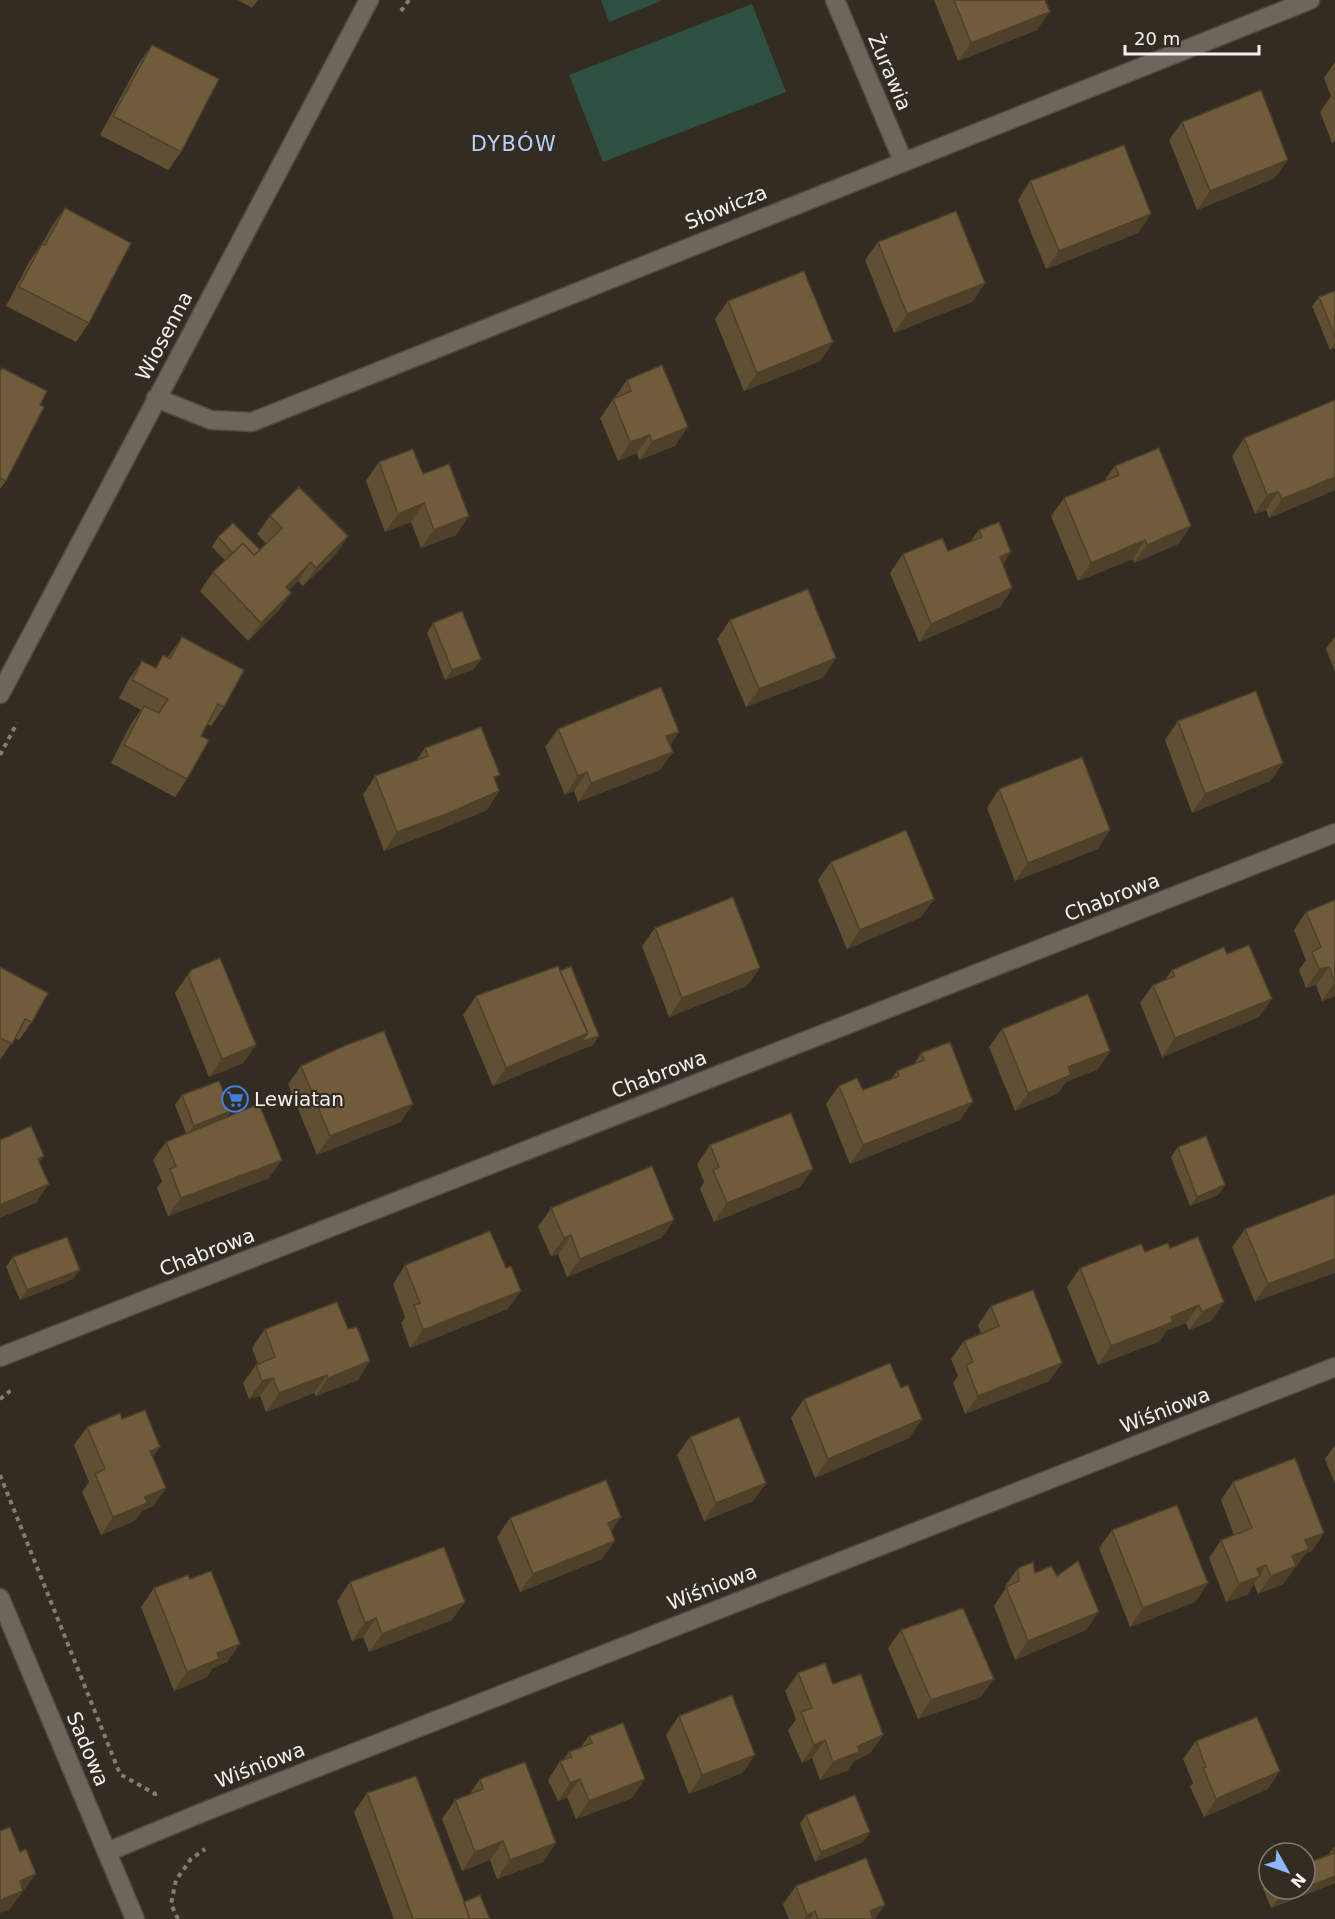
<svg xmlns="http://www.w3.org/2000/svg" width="1335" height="1919" viewBox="0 0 1335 1919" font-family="'DejaVu Sans',sans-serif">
  <rect width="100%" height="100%" fill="#322c23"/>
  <g fill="#2e5041">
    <path d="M601,0H663L609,22Z"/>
    <path d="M752,4L786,92L603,162L569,75Z"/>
  </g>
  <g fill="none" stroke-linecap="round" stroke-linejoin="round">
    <g stroke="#4e4a42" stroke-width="21">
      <g id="street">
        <path d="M835,0L903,161"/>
        <path d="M156,398L211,420L252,422L1310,0"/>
        <path d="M0,694L369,0"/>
        <path d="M0,1357L1335,833"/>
        <path d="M0,1598L135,1919"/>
        <path d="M107,1852L201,1813L1335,1367"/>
      </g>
    </g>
    <g stroke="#827c75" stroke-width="4" stroke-dasharray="4.5 4.5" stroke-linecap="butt">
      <path d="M401,11L409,0"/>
      <path d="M0,755L17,723"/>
      <path d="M0,1399L9,1392L7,1389"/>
      <path d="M0,1475L120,1774L155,1794L158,1793"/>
      <path d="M178,1919L171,1904L176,1880L191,1859L205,1849"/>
    </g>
    <use href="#street" stroke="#6d665c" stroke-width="18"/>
  </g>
  <g fill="#604f33">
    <path d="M238,0H258L252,8Z"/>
    <path d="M934,0H1045L1037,30L958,61Z"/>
    <path d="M152,45L181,152L168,170L100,135L139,63Z"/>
    <path d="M1335,62V141L1332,143L1320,112L1331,96L1324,78Z"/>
    <path d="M1182,122L1275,178L1197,210L1169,140Z"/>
    <path d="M1030,181L1151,214L1138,233L1046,269L1018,200Z"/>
    <path d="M65,208L89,323L76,342L6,306L29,262L42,244L52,226Z"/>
    <path d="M878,242L985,283L972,302L894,333L865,260Z"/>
    <path d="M1335,291V348L1330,350L1312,306L1319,297Z"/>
    <path d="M728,301L833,342L820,361L744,391L715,319Z"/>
    <path d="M0,370L6,481L0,489Z"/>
    <path d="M627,380L675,446L639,460L637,453L618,461L600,418Z"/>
    <path d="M1335,400V490L1269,518L1266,510L1255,514L1232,456L1244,438Z"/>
    <path d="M379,462L423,474L456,535L421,548L411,522L385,532L366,481Z"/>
    <path d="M1115,466L1191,526L1178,544L1134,563L1133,559L1078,581L1051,516L1064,498L1104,481Z"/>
    <path d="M270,516L348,536L335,555L303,586L298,581L289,590L291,593L278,611L248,641L200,591L213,572L225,560L212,547L218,537L260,550L266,544L257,534Z"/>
    <path d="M979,530L1011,552L1003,564L1012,588L1000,607L919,642L890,573L903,554L948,551L971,541Z"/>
    <path d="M730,620L824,677L746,707L717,639Z"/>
    <path d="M433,623L481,659L474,669L445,680L427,633Z"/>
    <path d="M1335,636V672L1326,649Z"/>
    <path d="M182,637L224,707L211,726L207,724L201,736L187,779L175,797L111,763L131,724L141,710L119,698L129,679L142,661L155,668L163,655L168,657Z"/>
    <path d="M1178,721L1283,763L1270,781L1192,813L1165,740Z"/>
    <path d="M558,729L679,732L670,745L660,770L578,802L574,791L565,795L545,747Z"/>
    <path d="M425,748L495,781L499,791L487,810L436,831L384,851L363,795L375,776L416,761Z"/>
    <path d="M999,789L1098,849L1015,881L987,808Z"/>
    <path d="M831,862L934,899L921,917L847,949L818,880Z"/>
    <path d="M1335,900V996L1322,1001L1316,985L1306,988L1299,970L1306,960L1294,930L1306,912Z"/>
    <path d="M655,928L747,986L669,1017L642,946Z"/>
    <path d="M0,967L32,1022L19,1040L15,1038L0,1060Z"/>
    <path d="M191,970L256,1045L243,1063L209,1077L175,993Z"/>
    <path d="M1172,970L1259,1017L1162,1057L1140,1003L1153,985L1165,980Z"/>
    <path d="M476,996L593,1045L575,1052L493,1086L463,1015Z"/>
    <path d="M1002,1029L1110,1051L1098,1069L1066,1082L1058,1093L1015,1111L989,1047Z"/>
    <path d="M921,1053L960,1120L850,1164L826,1104L839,1086L863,1090L891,1079L897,1071L914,1064Z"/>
    <path d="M301,1066L413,1104L400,1122L317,1155L288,1084Z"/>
    <path d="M182,1095L231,1111L227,1117L269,1178L168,1216L157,1188L162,1181L153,1160L166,1142L186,1133L175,1105Z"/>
    <path d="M710,1145L800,1187L714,1222L700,1189L704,1182L697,1164Z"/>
    <path d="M1178,1147L1225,1185L1218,1195L1190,1206L1171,1157Z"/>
    <path d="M1335,1194L1255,1302L1232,1247L1245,1229Z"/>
    <path d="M551,1208L674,1220L661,1238L567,1277L558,1254L551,1256L538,1227Z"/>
    <path d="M1170,1248L1224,1302L1211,1321L1189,1330L1186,1323L1166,1331L1160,1341L1098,1365L1067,1287L1080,1268L1145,1252Z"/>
    <path d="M13,1257L73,1279L20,1300L6,1267Z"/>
    <path d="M405,1265L508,1309L410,1348L401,1323L405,1317L393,1284Z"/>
    <path d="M991,1306L1062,1363L1049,1381L965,1414L953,1383L958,1376L951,1359L964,1341L981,1333L978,1325Z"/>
    <path d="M265,1329H348L370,1361L358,1380L316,1396L314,1393L266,1412L260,1396L249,1399L243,1383L256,1365L258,1364L252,1348Z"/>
    <path d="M901,1388L922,1419L909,1438L815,1478L791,1418L804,1399Z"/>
    <path d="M122,1419L160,1447L153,1456L166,1488L153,1506L142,1511L134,1521L101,1535L82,1492L89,1482L74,1445L87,1427Z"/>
    <path d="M690,1437L766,1483L753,1501L704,1521L677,1455Z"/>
    <path d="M1335,1445V1484L1325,1459Z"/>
    <path d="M1233,1482L1312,1551L1306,1553L1283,1584L1258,1594L1254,1584L1247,1595L1226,1602L1209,1558L1221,1540L1234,1535L1221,1500Z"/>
    <path d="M510,1518L611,1531L602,1559L520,1592L497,1537Z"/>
    <path d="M1112,1530L1208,1583L1195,1602L1130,1627L1099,1548Z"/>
    <path d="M1018,1568L1035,1573L1086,1630L1015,1660L994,1606L1005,1589V1586Z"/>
    <path d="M350,1582L452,1620L369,1652L363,1637L352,1641L337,1601Z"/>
    <path d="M154,1588L227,1662L213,1668L207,1677L174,1691L141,1607Z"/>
    <path d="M901,1630L981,1697L918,1719L888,1648Z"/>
    <path d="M798,1673L833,1684L883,1735L870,1753L854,1761L847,1771L820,1780L812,1758L802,1763L788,1731L796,1719L785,1691Z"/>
    <path d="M679,1716L755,1755L742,1773L689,1794L666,1735Z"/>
    <path d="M589,1736L632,1798L576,1819L567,1797L558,1801L548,1780L560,1761L563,1760L569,1752L580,1748Z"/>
    <path d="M1196,1741L1268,1789L1204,1817L1190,1787L1193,1783L1183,1759Z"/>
    <path d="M480,1779L556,1843L543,1862L497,1879L490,1860L462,1871L442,1819L455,1800L469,1795Z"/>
    <path d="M367,1793L464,1902L490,1919H394L354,1812Z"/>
    <path d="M806,1815L870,1832L863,1842L815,1862L800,1824Z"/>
    <path d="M1335,1847V1883L1271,1908L1263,1888L1269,1880V1889H1305L1333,1848Z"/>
    <path d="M796,1886L875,1919H789L783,1904Z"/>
  </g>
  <g fill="#4e4029">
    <path d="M1050,12L1037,30L958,61L971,43Z"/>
    <path d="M1288,160L1275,178L1197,210L1210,191Z"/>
    <path d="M1151,214L1138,233L1046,269L1059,251Z"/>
    <path d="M985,283L972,302L894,333L907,314Z"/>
    <path d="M833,342L820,361L744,391L757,373Z"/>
    <path d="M1335,343V348L1330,350Z"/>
    <path d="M688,427L675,446L639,460L652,442Z"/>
    <path d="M650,435L637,453L618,461L630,442Z"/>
    <path d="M1335,477V490L1269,518L1282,499Z"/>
    <path d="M1278,492L1266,510L1255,514L1267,495Z"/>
    <path d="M424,503L411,522L385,532L398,514Z"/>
    <path d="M469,516L456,535L421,548L434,530Z"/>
    <path d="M1191,526L1178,544L1134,563L1147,545Z"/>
    <path d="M348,536L335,555L303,586L316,568Z"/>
    <path d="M1145,540L1133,559L1078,581L1091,563Z"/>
    <path d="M1011,552L998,571L1000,557Z"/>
    <path d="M311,562L298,581L273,606L286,587Z"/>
    <path d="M1012,588L1000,607L919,642L931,624Z"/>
    <path d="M291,593L278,611L248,641L261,623Z"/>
    <path d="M836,658L824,677L746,707L759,689Z"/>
    <path d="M481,659L474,669L445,680L452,670Z"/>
    <path d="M679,732L666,750V736Z"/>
    <path d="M673,752L660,770L578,802L591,783Z"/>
    <path d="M1283,763L1270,781L1192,813L1205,794Z"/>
    <path d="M587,772L574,791L565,795L578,776Z"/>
    <path d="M499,791L487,810L436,831L384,851L397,832Z"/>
    <path d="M1110,830L1098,849L1015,881L1028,863Z"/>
    <path d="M934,899L921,917L847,949L860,930Z"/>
    <path d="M1329,967L1316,985L1306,988L1319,969Z"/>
    <path d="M760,968L747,986L669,1017L682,998Z"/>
    <path d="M1335,982V996L1322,1001Z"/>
    <path d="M1272,999L1259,1017L1162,1057L1175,1038Z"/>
    <path d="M588,1033L599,1036L593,1045L575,1052L493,1086L506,1068Z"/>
    <path d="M256,1045L243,1063L209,1077L222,1059Z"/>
    <path d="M1110,1051L1098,1069L1066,1082L1058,1093L1015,1111L1028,1093L1068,1067Z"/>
    <path d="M973,1102L960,1120L850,1164L863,1145Z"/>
    <path d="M413,1104L400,1122L317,1155L330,1136Z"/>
    <path d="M231,1111L225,1120L187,1135L194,1126Z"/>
    <path d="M44,1156L32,1174L38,1159Z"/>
    <path d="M282,1160L269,1178L168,1216L181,1198Z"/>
    <path d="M813,1169L800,1187L714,1222L727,1203Z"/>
    <path d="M49,1184L36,1203L0,1218V1205Z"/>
    <path d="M1225,1185L1218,1195L1190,1206L1197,1197Z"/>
    <path d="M674,1220L661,1238L567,1277L580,1259Z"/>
    <path d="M571,1235L558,1254L551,1256L564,1238Z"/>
    <path d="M1335,1259V1273L1255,1302L1268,1284Z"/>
    <path d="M80,1270L73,1279L20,1300L27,1290Z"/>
    <path d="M521,1291L508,1309L410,1348L423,1330Z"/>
    <path d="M1224,1302L1211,1321L1189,1330L1202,1312Z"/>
    <path d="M1199,1305L1186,1323L1166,1331L1160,1341L1098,1365L1111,1346L1171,1317Z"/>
    <path d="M370,1361L358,1380L316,1396L328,1378Z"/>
    <path d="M1062,1363L1049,1381L965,1414L978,1396Z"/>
    <path d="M327,1375L314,1393L266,1412L279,1393Z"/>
    <path d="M273,1378L260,1396L249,1399L262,1381Z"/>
    <path d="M922,1419L909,1438L815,1478L828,1459Z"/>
    <path d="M160,1447L147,1465L150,1451Z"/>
    <path d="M766,1483L753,1501L704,1521L716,1503Z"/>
    <path d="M166,1488L153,1506L142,1511L134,1521L101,1535L113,1517L145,1497Z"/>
    <path d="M621,1517L609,1535L608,1523Z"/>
    <path d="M1324,1533L1312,1551L1306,1553L1283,1584L1258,1594L1271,1576L1292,1556L1305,1540Z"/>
    <path d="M615,1541L602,1559L520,1592L533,1574Z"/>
    <path d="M1266,1565L1247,1595L1226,1602L1239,1584L1257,1569Z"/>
    <path d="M1208,1583L1195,1602L1130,1627L1143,1608Z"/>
    <path d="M465,1602L452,1620L369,1652L382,1634Z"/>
    <path d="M1099,1612L1086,1630L1015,1660L1028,1641Z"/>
    <path d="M376,1618L363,1637L352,1641L365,1623Z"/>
    <path d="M240,1644L227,1662L213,1668L207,1677L174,1691L187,1672L217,1653Z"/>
    <path d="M994,1679L981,1697L918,1719L931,1700Z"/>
    <path d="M883,1735L870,1753L854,1761L847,1771L820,1780L833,1762L858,1746Z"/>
    <path d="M825,1740L812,1758L802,1763L814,1745Z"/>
    <path d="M755,1755L742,1773L689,1794L702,1775Z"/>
    <path d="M1280,1771L1268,1789L1204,1817L1216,1799Z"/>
    <path d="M580,1779L567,1797L558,1801L570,1783Z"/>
    <path d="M645,1779L632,1798L576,1819L589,1801Z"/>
    <path d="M870,1832L863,1842L815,1862L821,1852Z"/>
    <path d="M503,1841L490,1860L462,1871L475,1852Z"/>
    <path d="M556,1843L543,1862L497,1879L510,1860Z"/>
    <path d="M36,1874L10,1909L0,1913V1900L20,1881Z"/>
    <path d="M1335,1876V1883L1271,1908L1278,1899L1303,1889H1305V1888Z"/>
    <path d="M885,1905L875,1919H864L870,1911Z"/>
    <path d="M815,1911L810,1919H804L807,1915Z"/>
  </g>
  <g fill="#705c3b" stroke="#4e4029" stroke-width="1.5">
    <path d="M954,0H1045L1050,12L971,43Z"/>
    <path d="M152,45L219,79L181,152L113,116Z"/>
    <path d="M1261,90L1288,160L1210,191L1182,122Z"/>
    <path d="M1124,145L1151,214L1059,251L1030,181Z"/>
    <path d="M65,208L131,243L89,323L19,287L42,244L45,245Z"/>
    <path d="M956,211L985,283L907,314L878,242Z"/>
    <path d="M804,271L833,342L757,373L728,301Z"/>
    <path d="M1335,291V337L1319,297Z"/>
    <path d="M662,365L688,427L652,442L650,435L630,442L613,399L631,391L627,380Z"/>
    <path d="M2,368L47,391L40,405L44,407L6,481L0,478V371Z"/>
    <path d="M1335,400V477L1282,499L1278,492L1267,495L1244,438Z"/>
    <path d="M1159,448L1191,526L1147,545L1145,540L1091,563L1064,498L1119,475L1115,466Z"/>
    <path d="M413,449L423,474L449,464L469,516L434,530L424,503L398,514L379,462Z"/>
    <path d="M299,487L348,536L316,568L311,562L286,587L291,593L261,623L213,572L243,543L254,555L268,542L282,528L270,516Z"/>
    <path d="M999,522L1011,552L1000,557L1012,588L931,624L903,554L942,538L948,551L982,537L979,530Z"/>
    <path d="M233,523L260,550L254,555L243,543L233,553L218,537Z"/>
    <path d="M808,589L836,658L759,689L730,620Z"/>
    <path d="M462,611L481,659L452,670L433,623Z"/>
    <path d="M182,637L244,670L224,707L218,704L201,736L209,740L187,779L124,745L144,706L159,713L168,699L132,680L142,661L156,668L163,655L170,659Z"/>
    <path d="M661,687L679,732L666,736L673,752L591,783L587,772L578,776L558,729Z"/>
    <path d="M1256,691L1283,763L1205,794L1178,721Z"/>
    <path d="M481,727L500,775L494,777L499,791L449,813L397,832L375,776L428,756L425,748Z"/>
    <path d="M1082,757L1110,830L1028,863L999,789Z"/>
    <path d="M906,830L934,899L860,930L831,862Z"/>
    <path d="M733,897L760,968L682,998L655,928Z"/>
    <path d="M1335,900V982L1329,967L1319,969L1312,952L1321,947L1306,912Z"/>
    <path d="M1249,945L1272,999L1175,1038L1153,985L1175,976L1172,970L1224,947L1227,954Z"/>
    <path d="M220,958L256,1045L222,1059L188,975L191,970Z"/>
    <path d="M558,966L588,1033L506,1068L476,996Z"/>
    <path d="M571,966L599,1036L581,1042L588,1033L560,971Z"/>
    <path d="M0,967L48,993L32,1022L25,1019L12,1044L0,1038Z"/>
    <path d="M1088,994L1110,1051L1068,1067L1071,1075L1028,1093L1002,1029Z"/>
    <path d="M384,1031L413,1104L330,1136L301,1066L344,1046Z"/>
    <path d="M950,1042L973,1102L863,1145L839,1086L857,1078L863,1090L899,1076L897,1071L924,1060L921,1053Z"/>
    <path d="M219,1081L231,1111L194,1126L182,1095Z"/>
    <path d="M259,1104L282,1160L181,1198L170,1169L176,1166L166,1142Z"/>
    <path d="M791,1113L813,1169L727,1203L713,1170L719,1167L710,1145Z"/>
    <path d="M31,1126L44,1156L38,1159L49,1184L0,1205V1140Z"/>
    <path d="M1206,1136L1225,1185L1197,1197L1178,1147Z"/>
    <path d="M652,1166L674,1220L580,1259L571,1235L564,1238L551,1208Z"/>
    <path d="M1335,1194V1259L1268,1284L1245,1229Z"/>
    <path d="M490,1231L506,1268L511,1266L521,1291L423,1330L414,1305L420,1303L405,1265Z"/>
    <path d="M67,1237L80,1270L27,1290L13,1257Z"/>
    <path d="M1198,1237L1224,1302L1202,1312L1199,1305L1171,1317L1173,1322L1111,1346L1080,1268L1141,1244L1145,1252L1168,1243L1170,1248Z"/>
    <path d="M1033,1290L1062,1363L978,1396L966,1365L973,1362L964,1341L999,1326L991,1306Z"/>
    <path d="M337,1302L348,1329L357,1327L370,1361L328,1378L327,1375L279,1393L273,1378L262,1381L256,1365L275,1357L265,1329Z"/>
    <path d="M890,1363L901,1388L908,1385L922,1419L828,1459L804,1399Z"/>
    <path d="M145,1410L160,1447L150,1451L166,1488L145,1497L147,1503L113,1517L95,1474L105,1469L87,1427L120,1413L122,1419Z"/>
    <path d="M739,1417L766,1483L716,1503L690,1437Z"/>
    <path d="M1295,1458L1324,1533L1305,1540L1309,1549L1292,1556L1296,1566L1271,1576L1266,1565L1257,1569L1260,1576L1239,1584L1221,1540L1252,1528L1233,1482Z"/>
    <path d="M606,1480L621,1517L608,1523L615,1541L533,1574L510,1518Z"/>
    <path d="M1177,1505L1208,1583L1143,1608L1112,1530Z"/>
    <path d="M444,1547L465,1602L382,1634L376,1618L365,1623L350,1582Z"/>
    <path d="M1078,1561L1099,1612L1028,1641L1006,1587L1019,1581L1018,1568L1033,1562L1035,1573L1051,1566L1057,1576Z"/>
    <path d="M211,1571L240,1644L217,1653L219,1659L187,1672L154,1588L188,1575L190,1579Z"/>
    <path d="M963,1608L994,1679L931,1700L901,1630Z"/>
    <path d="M825,1663L833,1684L861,1674L883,1735L858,1746L859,1752L833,1762L825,1740L814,1745L801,1712L812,1708L798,1673Z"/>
    <path d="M732,1695L755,1755L702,1775L679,1716Z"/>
    <path d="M1257,1717L1280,1771L1216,1799L1203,1768L1206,1767L1196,1741Z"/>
    <path d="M623,1723L645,1779L589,1801L580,1779L570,1783L560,1761L572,1757L569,1752L592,1743L589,1736Z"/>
    <path d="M525,1762L556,1843L510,1860L503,1841L475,1852L455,1800L483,1789L480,1779Z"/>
    <path d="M416,1776L462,1896L470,1919H413L367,1793Z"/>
    <path d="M855,1795L870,1832L821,1852L806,1815Z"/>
    <path d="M10,1827L20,1852L26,1849L36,1874L20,1881L23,1891L0,1900V1831Z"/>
    <path d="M1335,1847V1876L1305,1888V1864L1334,1853L1333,1848Z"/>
    <path d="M866,1858L885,1905L870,1911L873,1919H818L815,1911L807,1915L796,1886Z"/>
    <path d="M1274,1889H1303L1278,1899Z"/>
    <path d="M480,1895L490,1919H470L464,1902Z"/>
  </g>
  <defs>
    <g id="supermarket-ring" transform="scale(1.35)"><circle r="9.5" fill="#322c23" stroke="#3f7fe0" stroke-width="1.5"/><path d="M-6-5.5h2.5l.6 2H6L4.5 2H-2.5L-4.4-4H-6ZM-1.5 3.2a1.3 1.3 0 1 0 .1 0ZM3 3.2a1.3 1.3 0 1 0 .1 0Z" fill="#3f7fe0"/></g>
  </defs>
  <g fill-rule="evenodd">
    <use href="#supermarket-ring" x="235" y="1099"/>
  </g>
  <g text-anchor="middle" stroke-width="4.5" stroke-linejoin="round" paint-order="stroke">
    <g font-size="20" fill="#f4f0eb" stroke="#322c23">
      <text transform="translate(890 72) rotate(67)" y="7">Żurawia</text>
      <text transform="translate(726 207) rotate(-22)" y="7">Słowicza</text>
      <text transform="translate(164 336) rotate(-62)" y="7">Wiosenna</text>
      <text transform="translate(1112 897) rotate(-21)" y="7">Chabrowa</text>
      <text transform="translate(659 1074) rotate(-21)" y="7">Chabrowa</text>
      <text transform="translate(207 1252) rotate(-21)" y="7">Chabrowa</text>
      <text transform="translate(1165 1410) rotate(-21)" y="7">Wiśniowa</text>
      <text transform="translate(712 1587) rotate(-21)" y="7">Wiśniowa</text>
      <text transform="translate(88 1749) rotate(67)" y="7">Sadowa</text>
      <text transform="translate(260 1765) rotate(-21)" y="7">Wiśniowa</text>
    </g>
    <g font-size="20" fill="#f4f0eb" stroke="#322c23" text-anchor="start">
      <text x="254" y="1106">Lewiatan</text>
    </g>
    <g font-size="21" letter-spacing="1.5" fill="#b7d0f6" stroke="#322c23">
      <text x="514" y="151">DYBÓW</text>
    </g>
  </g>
  <g transform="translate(1287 1871) rotate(130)"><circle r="28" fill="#322c23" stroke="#807a73" stroke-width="1.5"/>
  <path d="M0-4.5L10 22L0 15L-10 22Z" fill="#8db9fc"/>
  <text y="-9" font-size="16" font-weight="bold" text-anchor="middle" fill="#f4f0eb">N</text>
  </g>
  <path d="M1125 45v9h134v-9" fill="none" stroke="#f4f0eb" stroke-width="3"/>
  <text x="1134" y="45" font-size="18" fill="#f4f0eb" stroke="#322c23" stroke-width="4.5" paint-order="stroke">20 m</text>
</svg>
